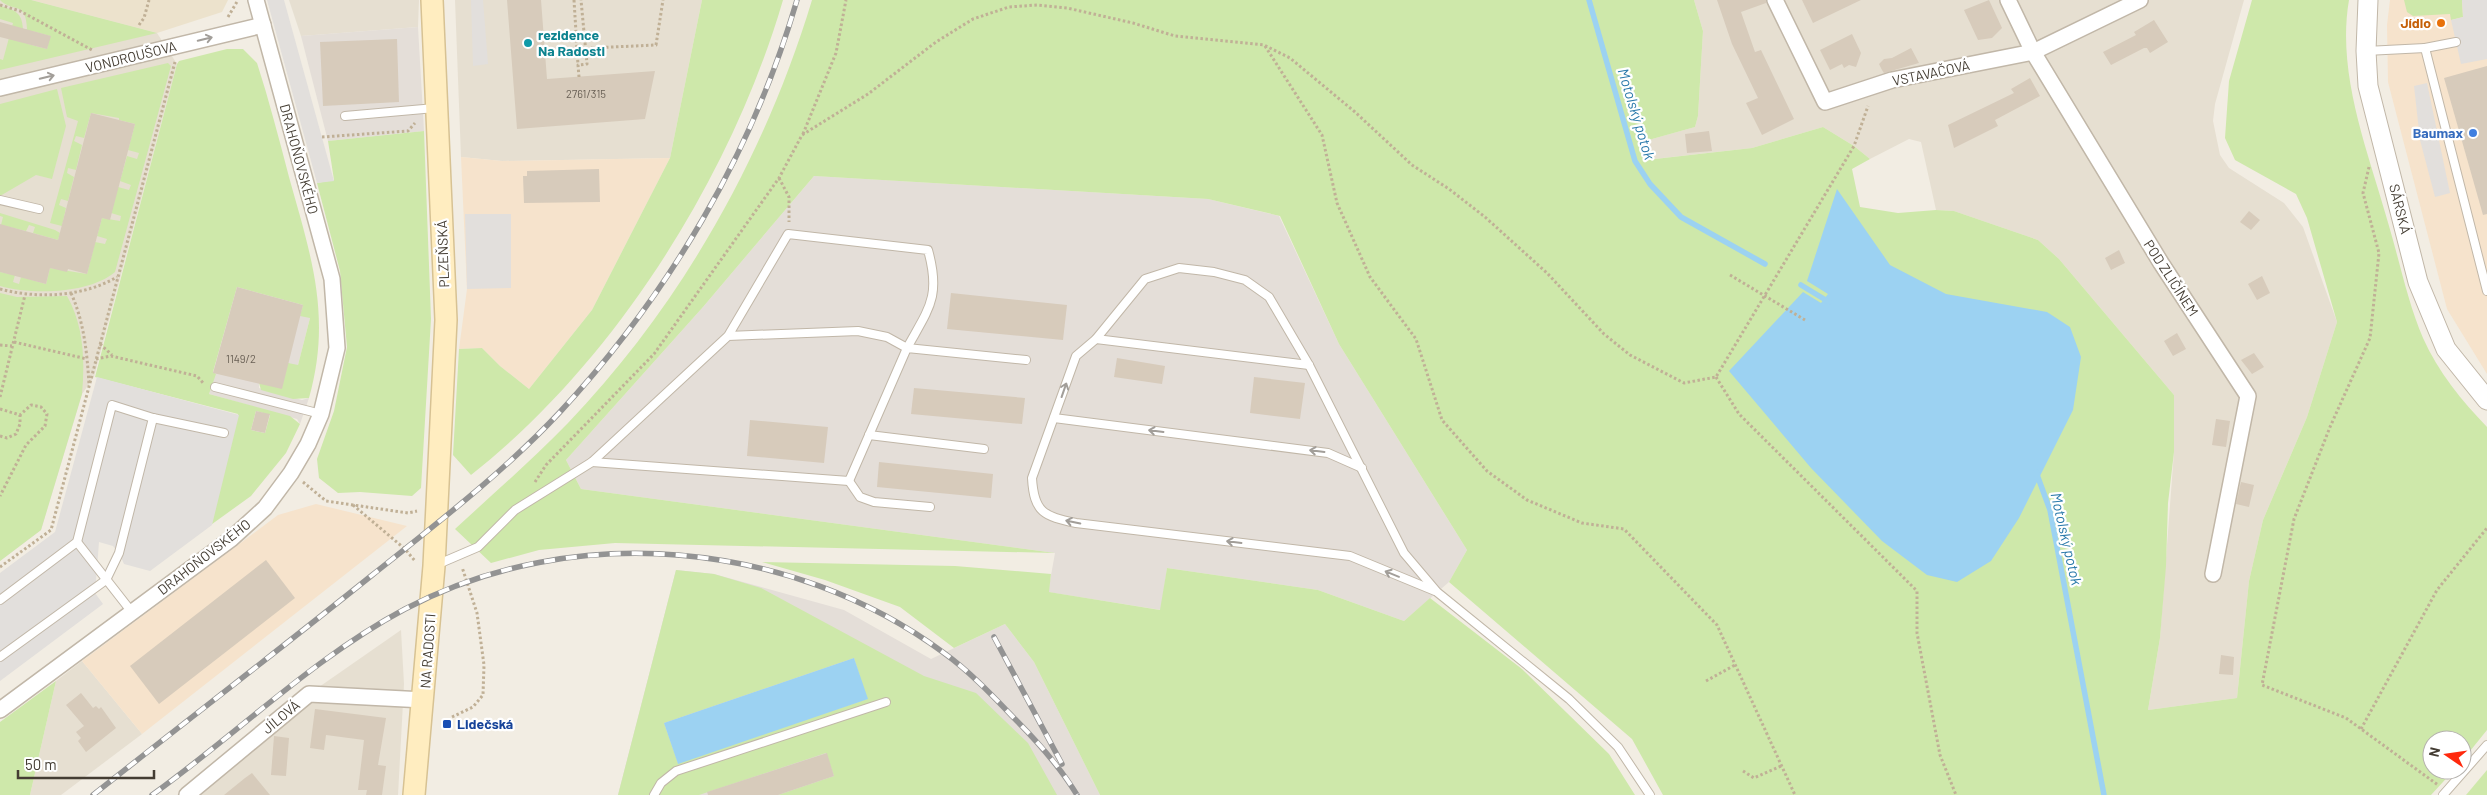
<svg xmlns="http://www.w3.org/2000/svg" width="2487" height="795" font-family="Barlow,sans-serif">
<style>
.residential{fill:#e6dfd1}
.commercial{fill:#f6e3cc}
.industrial{fill:#e4ded8}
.education{fill:#ece2cc}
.green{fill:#cee8aa;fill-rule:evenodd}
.parking{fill:#e2dfdc}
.water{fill:#9cd2f2}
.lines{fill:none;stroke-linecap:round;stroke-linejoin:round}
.stream{stroke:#9cd2f2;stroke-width:5.5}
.building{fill:#d7cbbb}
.service-casing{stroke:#c1b7a8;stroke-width:10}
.minor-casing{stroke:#c1b7a8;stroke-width:18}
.tertiary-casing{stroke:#c1b7a8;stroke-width:21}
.secondary-casing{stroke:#d7c293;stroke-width:24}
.path{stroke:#c0b096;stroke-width:3;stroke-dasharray:2.5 2.5;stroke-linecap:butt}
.service{stroke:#fff;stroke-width:8}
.minor{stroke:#fff;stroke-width:15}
.tertiary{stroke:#fff;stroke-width:19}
.secondary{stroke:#ffedc0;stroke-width:21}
.rail-casing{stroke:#939393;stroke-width:5.5}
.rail{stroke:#fff;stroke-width:4;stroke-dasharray:11;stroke-linecap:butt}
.oneway{stroke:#a29e99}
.food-dot{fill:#e8710a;stroke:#fff;stroke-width:2}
.culture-dot{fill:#0f9aa8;stroke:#fff;stroke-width:2}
.shop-dot{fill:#3f7fe0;stroke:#fff;stroke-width:2}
.transit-dot{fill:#1a4fb4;stroke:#fff;stroke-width:2}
.labels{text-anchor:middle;stroke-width:4.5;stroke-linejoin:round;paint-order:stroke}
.number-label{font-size:11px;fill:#696055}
.food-label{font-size:14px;font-weight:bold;fill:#c56008;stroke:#fff;text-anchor:end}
.culture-label{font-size:14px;font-weight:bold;fill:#0d838f;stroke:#fff;text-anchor:start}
.street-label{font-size:14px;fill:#443d33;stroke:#fff}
.shop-label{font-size:14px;font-weight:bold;fill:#366cbe;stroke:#fff;text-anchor:end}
.transit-label{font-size:14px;font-weight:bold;fill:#164399;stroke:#fff;text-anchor:start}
.water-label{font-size:15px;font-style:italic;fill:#2979aa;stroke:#fff}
</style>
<rect width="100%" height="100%" fill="#f2ede3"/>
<g class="residential">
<path d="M0,0H31L157,33L177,64L94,377L82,394L41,530L0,561Z"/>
<path d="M289,0H419L418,27L301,36Z"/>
<path d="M455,0H702L670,158L502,161L461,157Z"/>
<path d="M1694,0H2244L2215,104L2213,121L2220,155L2229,168L2284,203L2303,227L2337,322L2307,417L2263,520L2249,581L2237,698L2148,710L2160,638L2174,452V395L2059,259L2038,240L1954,211L1936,210L1921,142L1909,139L1870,159L1854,146L1823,127L1752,148L1645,160V141L1695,127L1698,116L1703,31Z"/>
<path d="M401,630L404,684L398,795H177L309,694Z"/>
<path d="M82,661L142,734L61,795H30L56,681Z"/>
</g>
<g class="commercial">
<path d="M2390,0H2487V374L2447,309L2388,82L2387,25Z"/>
<path d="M461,157L502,161L670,158L592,310L529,389L500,366L482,348L459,349L467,289Z"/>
<path d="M316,504L407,526L142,734L82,661L278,515Z"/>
</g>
<g class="industrial">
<path d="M418,27L424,131L328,141L301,36Z"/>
<path d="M814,176L1208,199L1279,216L1339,344L1467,550L1449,582L1404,621L1318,590L1167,568L1161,610L1048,592L1055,553L581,489L566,460L703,307Z"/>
<path d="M237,287L303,305L310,318L298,365L281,389L259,383V388L302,400L309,398L300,424L297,419L209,394L215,374L213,373Z"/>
<path d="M676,570L714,574L844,610L931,659L1005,624L1034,662L1100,795H618Z"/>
</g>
<path class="education" d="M31,0H228L222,12L157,33Z"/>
<g class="green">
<path d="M0,0H31L157,33L0,70V59L3,60L13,23L0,19V6C15,10 22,12 23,29H27C26,0 13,13 0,0ZM32,31L50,36L47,49L28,44Z"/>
<path d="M702,0H783C732,175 615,362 471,475L453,455L459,349L482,348L500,366L529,389L592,310L670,158Z"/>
<path d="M812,0H1694L1703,31L1698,116L1695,127L1645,141L1646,160L1752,148L1823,127L1854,146L1870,159L1852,169L1860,207L1898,213L1936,210L1954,211L2038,240L2059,259L2174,395V452L2168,503L2166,566L2160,638L2148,710L2237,698L2249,581L2263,520L2307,417L2337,322L2307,218L2296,194L2235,160L2225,138L2229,81L2252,0H2349C2336,75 2369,154 2389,226C2400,263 2408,303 2423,338C2438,372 2462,401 2487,427V730L2462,761V740H2432V770H2454L2431,795H1663L1632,739L1449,582L1467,550L1339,344L1280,216L1208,199L814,176L703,307L566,460L581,489L1055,553L615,543L539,550L491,563L455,529C493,494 532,460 568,423C681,305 765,156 812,0Z"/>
<path d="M2404,0H2462L2463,17L2451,20L2450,14L2413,16L2407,12Z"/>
<path d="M227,49H243L257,63C269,100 279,139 289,177C311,256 332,316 309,398L293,399L261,390L259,383L288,363L298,365L310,318L300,316L303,305L237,287L213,372L216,374L209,394L290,416L300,424L286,453L251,496L208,527L238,414L95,377L177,64L179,61ZM256,411L270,415L265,433L251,430Z"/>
<path d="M168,63L171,66L115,272C89,294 32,295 0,286V272L15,275L13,282L19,284L21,277L46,284L50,268L87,274L95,242L105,244L107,239L97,236L102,218L120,221L121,216L111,213L118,187L129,190L131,185L120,181L127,156L137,159L139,153L128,150L135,124L119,120V118L91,113L84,138L76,136L74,141L82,145L76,170L68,168L67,173L74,177L68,201L61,199L59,205L66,208L62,226L50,223L78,121L67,117L61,88Z"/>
<path d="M57,89L66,126L52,179L36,175L0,196V104Z"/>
<path d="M424,131L431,319L421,488L412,496L360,492L338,493L319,478L317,459L334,411L347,347L340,271L317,183L334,180L328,141Z"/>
<path d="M0,213L55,230L60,233L58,240L33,233L35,227L29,225L26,231L1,225L3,217L0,216Z"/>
<path d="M0,293L17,297L67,296C84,326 85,361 82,394L41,530L0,561Z"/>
<path d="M762,562L955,566L1051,574L1049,592L1160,610L1167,568L1318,590L1404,621L1430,598L1522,669L1609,754L1635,795H1100L1034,662L1005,624L954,648L900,607L825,580Z"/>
<path d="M676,570L714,574L761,588L924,676L976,693L1028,743L1057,795H778L834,776L826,753L699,795H618ZM854,658L867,699L678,763L664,723Z"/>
<path d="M56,681L30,795H0V722Z"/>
<path d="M2487,770V795H2466Z"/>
</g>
<g class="parking">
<path d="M267,0H284L334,181L317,183Z"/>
<path d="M471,0H483L488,64L473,66Z"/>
<path d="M2462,0H2487V59L2461,64L2451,20L2463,17Z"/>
<path d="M2427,83L2450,193L2435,197L2420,140L2414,86Z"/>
<path d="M465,214H511V288L467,289Z"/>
<path d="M97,377L239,415L212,525L150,571L124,564L119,553L113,546L99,542L95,593L103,604L0,681V573L55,532Z"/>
</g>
<g class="water">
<path d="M1837,189L1890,265L1946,294L2047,312L2070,327L2081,357L2073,410L2019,518L1991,561L1957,582L1927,575L1882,541L1811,468L1729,371L1803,292L1821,303L1828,294L1807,281Z"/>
<path d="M854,658L868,699L678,764L664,723Z"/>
</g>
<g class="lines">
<g class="stream">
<path d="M1589,0L1635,161L1650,184L1681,217L1765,264"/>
<path d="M1801,285L1829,302"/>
<path d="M2036,472L2050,510L2104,795"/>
</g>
</g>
<g class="building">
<path d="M507,0H541L547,79L655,71L645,119L517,129Z"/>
<path d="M1717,0H1766V3L1741,12L1755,52L1761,50L1794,119L1762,135L1746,103L1758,98L1732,44Z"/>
<path d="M1802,0H1861L1813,23Z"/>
<path d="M1989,0L2002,28L1992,38L1978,40L1964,10Z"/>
<path d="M2154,20L2168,42L2150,53L2147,48H2144L2111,65L2103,52L2136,35L2134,32Z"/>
<path d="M0,22L51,36L47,49L0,37Z"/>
<path d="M1852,34L1861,53L1856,67L1849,65L1844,68L1842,64L1830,70L1820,50Z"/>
<path d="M397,39L399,102L323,106L320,42Z"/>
<path d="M1911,48L1919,63L1884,73L1882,70L1879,64L1884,59L1892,58Z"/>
<path d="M2487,66V214L2483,215L2444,78Z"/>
<path d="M2030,78L2040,96L1995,120L1998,126L1954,148L1948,125L2014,93L2011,89Z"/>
<path d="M91,113L135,124L110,220L102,218L87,274L68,269L67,272L50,268L46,284L0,272V224L58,240Z"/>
<path d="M1709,131L1712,151L1687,153L1685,134Z"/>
<path d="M599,169L600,202L524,203L523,176H527V171Z"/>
<path d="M2249,211L2260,220L2251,230L2240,222Z"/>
<path d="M2119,250L2125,263L2111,270L2105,258Z"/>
<path d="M2262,276L2270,293L2257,300L2248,284Z"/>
<path d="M237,287L303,305L282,389L213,373Z"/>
<path d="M951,293L1067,305L1063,340L947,329Z"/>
<path d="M2177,333L2186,349L2173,356L2164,341Z"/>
<path d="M2254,353L2264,367L2252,374L2241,360Z"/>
<path d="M1117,358L1165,366L1162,384L1114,377Z"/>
<path d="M1254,377L1305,383L1300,419L1250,413Z"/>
<path d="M914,388L1025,398L1022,424L911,414Z"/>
<path d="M256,411L270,414L265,433L251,430Z"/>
<path d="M2216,419L2230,421L2226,447L2212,445Z"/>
<path d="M750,420L828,427L824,463L747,456Z"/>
<path d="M879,462L993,474L991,498L877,487Z"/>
<path d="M2241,482L2254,485L2249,507L2236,504Z"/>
<path d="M266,560L295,598L159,704L130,666Z"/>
<path d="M2221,655L2234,657L2233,675L2219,674Z"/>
<path d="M81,693L93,708L96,706L99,709L101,707L116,728L86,752L78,741L81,738L76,732L84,726L66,705Z"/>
<path d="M315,709L386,718L378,765L386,766L382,795H366L367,790H358L364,740L326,735L324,750L310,748Z"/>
<path d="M274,736L289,738L286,776L271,775Z"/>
<path d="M827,753L834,776L778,795H708L707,792Z"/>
<path d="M252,773L270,795H224L245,778Z"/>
</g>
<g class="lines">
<g class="service-casing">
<g id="service">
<path d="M2425,48L2456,42"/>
<path d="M2366,51L2425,48L2487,291"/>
<path d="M345,116L435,108"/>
<path d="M0,200L39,209"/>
<path d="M1096,339L1145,279L1179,268L1214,272L1245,280L1269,297L1309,365L1404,553L1437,592L1569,699L1618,747L1650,795"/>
<path d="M1309,365L1096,339L1076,356L1032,478C1034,513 1044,516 1076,523L1350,556L1435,591"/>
<path d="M215,387L321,414"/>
<path d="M1054,418L1328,453L1362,468"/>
<path d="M869,435L984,449"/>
<path d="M592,462L849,481L907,348L1026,360"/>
<path d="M849,481L860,497L874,502L930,507"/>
<path d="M77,542L131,611"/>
<path d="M436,565L478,547L515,510L592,462L728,336L788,234L928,250C941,297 929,308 907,348L887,337L858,331L728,336"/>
<path d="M0,600L77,542L112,405L153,418L224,433"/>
<path d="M0,657L106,580L119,553L153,418"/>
<path d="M654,795L661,783L676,771L886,702"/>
<path d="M2443,795L2487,745"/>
</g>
</g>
<g class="minor-casing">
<g id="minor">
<path d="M1775,0L1825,102L1892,80L2033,52L2140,0"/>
<path d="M2008,0L2033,52L2161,263L2248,396L2213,574"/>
<path d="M0,88L263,25"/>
<path d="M0,710L231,539L265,508L291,473L308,444L321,414L337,348L332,279L256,0"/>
<path d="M187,795L309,694L424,700"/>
</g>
</g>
<g class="tertiary-casing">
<path id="tertiary" d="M2368,0L2366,51L2368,86L2418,282L2446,349L2487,400"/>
</g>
<g class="secondary-casing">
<path id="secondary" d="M414,795L434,566L446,320L432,0"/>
</g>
<g class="path">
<path d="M574,0L578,65"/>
<path d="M0,5L20,11L92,50"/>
<path d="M228,17L238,0"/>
<path d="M139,25L144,18L149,0"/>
<path d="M1265,46L1322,135L1337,203L1370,277L1416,339L1442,420L1487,471L1527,500L1582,523L1624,529L1717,625L1795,795"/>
<path d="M591,48L656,45L663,0"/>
<path d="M579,77L578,65L587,64L581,0"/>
<path d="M803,134L836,53L846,0"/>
<path d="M322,137L408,131L415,123"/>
<path d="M2369,167L2363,193L2379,253L2370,338L2330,427L2294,519L2262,685L2346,718L2438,785"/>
<path d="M779,178L789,197V222"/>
<path d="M1730,275L1805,320"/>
<path d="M0,289C38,299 83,297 117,277"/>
<path d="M71,293C84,322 87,352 89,384"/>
<path d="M14,342L87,359"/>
<path d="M100,344L112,355"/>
<path d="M0,345L12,346"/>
<path d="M96,359L111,356L197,376L204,384"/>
<path d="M1716,377L1739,414L1917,591V633L1940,755L1956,795"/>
<path d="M0,397L25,295"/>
<path d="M0,409L20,415L31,405L41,407L47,414L45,426L26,445L0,496"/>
<path d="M0,436L7,438L16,434L20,424V415"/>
<path d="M303,482L326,501L408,513L417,511"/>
<path d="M535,482L546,465L654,354L779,178L802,135L868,94L936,42L973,19L1009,7L1037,5L1067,8L1133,23L1175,36L1264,45L1290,58L1355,112L1412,165L1449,189L1485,217L1547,273L1604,334L1630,355L1684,383L1716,377L1854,146L1868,106"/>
<path d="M353,505L405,549L415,561"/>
<path d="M0,567L51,530L175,62"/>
<path d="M1706,681L1735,665"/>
<path d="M452,717L473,707L483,695L484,665L477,613L462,567"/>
<path d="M2361,729L2437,590L2487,528"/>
<path d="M1743,771L1754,778L1781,766"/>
</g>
<use href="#service" class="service"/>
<use href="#minor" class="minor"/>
<use href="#tertiary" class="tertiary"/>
<use href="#secondary" class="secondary"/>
<g class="rail-casing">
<g id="rail">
<path d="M994,637L1062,764"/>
<path d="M93,795C185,722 279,650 371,576C436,524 503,473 560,412C669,294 752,154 797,0"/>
<path d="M152,795C237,734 313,658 405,609C574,520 791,540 944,653C969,671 991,694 1012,716C1036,740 1059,765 1077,795"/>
</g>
</g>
<use href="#rail" class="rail"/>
</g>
<defs><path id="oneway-shaft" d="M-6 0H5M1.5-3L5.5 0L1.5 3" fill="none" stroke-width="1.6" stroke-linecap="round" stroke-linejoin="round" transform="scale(1.25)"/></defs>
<g class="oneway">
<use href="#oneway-shaft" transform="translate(205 39) rotate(-14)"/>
<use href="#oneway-shaft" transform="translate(47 77) rotate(-14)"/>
<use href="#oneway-shaft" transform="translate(1064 390) rotate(-71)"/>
<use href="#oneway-shaft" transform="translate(1156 431) rotate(-173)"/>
<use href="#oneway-shaft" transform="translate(1317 451) rotate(-173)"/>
<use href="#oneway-shaft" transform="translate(1073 522) rotate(-168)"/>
<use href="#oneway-shaft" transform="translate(1234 542) rotate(-173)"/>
<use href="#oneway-shaft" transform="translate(1392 574) rotate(-158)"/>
</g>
<circle class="food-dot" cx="2441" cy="23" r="5"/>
<circle class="culture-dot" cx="528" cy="43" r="5"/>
<circle class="shop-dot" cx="2473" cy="133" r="5"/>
<rect class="transit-dot" x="442" y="719" width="10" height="10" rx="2.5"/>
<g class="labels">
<g class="number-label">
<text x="586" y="98">2761/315</text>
<text x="241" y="363">1149/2</text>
</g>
<g class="food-label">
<text x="2431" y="28">Jídlo</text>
</g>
<g class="culture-label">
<text x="538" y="40">rezidence<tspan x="538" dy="16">Na Radosti</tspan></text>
</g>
<g class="street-label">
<text transform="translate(131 57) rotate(-14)" y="5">VONDROUŠOVA</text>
<text transform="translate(1931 73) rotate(-12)" y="5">VSTAVAČOVÁ</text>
<text transform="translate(299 159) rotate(75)" y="5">DRAHOŇOVSKÉHO</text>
<text transform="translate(2400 209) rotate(76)" y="5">SÁRSKÁ</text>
<text transform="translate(443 254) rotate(-92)" y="5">PLZEŇSKÁ</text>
<text transform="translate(2171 278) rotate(57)" y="5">POD ZLIČÍNEM</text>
<text transform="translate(204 557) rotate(-38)" y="5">DRAHOŇOVSKÉHO</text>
<text transform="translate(428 651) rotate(-86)" y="5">NA RADOSTI</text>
<text transform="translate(281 717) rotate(-40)" y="5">JÍLOVÁ</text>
</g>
<g class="shop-label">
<text x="2463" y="138">Baumax</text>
</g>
<g class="transit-label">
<text x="457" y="729">Lidečská</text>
</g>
<g class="water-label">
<text transform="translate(1636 114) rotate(73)" y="5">Motolský potok</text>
<text transform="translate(2066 539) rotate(77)" y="5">Motolský potok</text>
</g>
</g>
<g transform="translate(2447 755) rotate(283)"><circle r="24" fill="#ffffff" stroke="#b4b1ad"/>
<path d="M0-4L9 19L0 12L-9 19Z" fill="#ff290d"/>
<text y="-8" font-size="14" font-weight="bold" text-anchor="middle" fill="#443d33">N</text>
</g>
<path d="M18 770v8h136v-8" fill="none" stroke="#443d33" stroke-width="2.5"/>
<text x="25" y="770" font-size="15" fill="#443d33" stroke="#ffffff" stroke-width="4" paint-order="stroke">50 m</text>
</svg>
